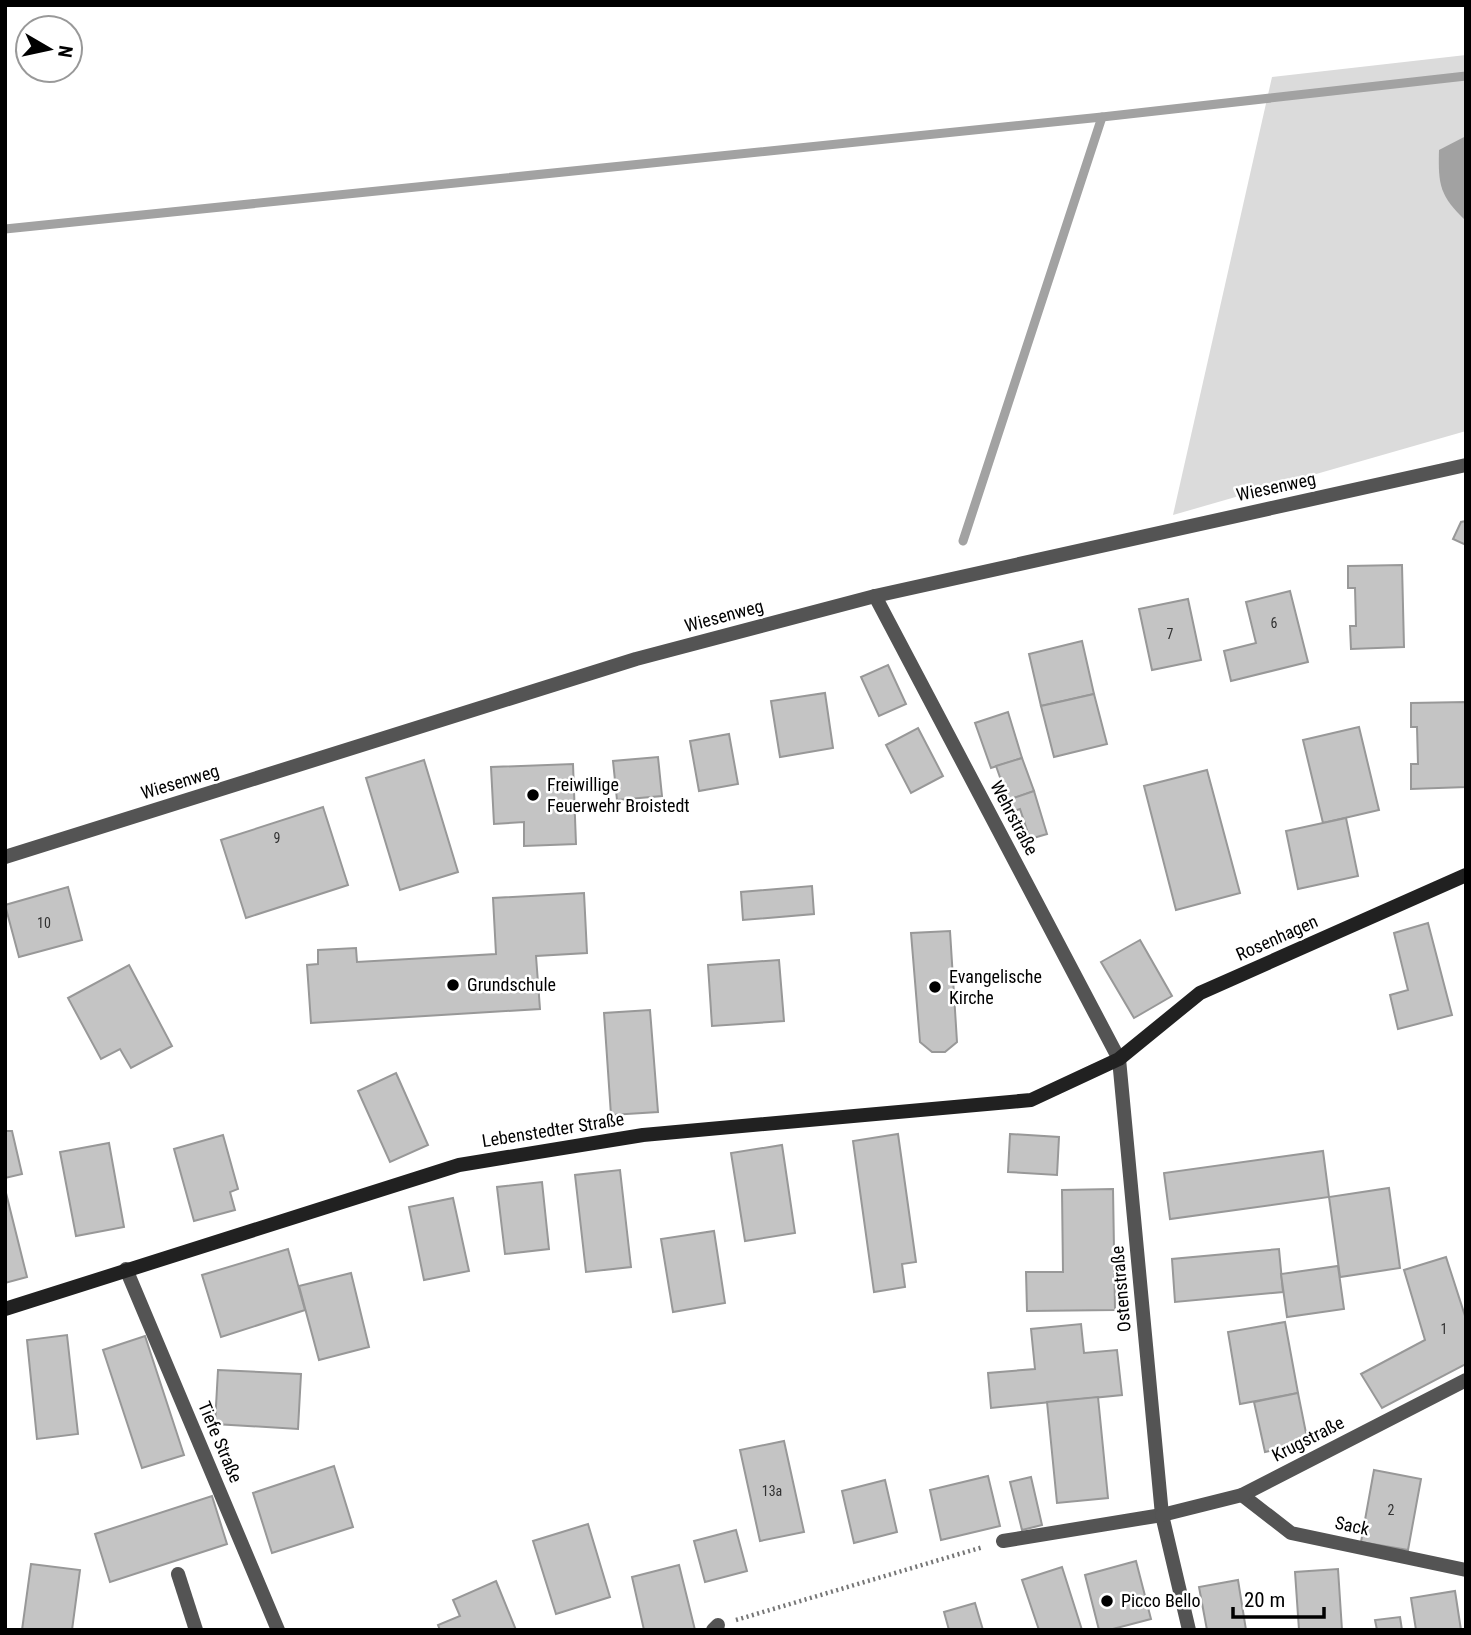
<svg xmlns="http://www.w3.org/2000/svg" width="1471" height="1635" font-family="'Roboto Condensed',sans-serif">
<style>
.green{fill:#dbdbdb}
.water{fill:#a2a2a2}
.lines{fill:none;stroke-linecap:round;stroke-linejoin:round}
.stream{stroke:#a2a2a2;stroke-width:9}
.building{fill:#c4c4c4;stroke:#989898;stroke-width:2}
.path{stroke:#767676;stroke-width:4.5;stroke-dasharray:2 3.5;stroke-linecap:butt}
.lane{stroke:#545454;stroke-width:14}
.street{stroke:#545454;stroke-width:14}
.secondary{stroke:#212121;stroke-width:14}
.poi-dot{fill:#000;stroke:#fff;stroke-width:2.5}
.labels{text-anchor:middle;stroke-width:5;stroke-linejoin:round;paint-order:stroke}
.number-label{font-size:14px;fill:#313131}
.street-label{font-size:18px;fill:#000;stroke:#fff}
.poi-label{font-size:18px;fill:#000;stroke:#fff;text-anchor:start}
</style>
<rect width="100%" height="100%" fill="#fff"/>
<path class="green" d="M1466,55V431L1173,515L1272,77Z"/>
<path class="water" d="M1466,136V221C1440,196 1438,186 1439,150Z"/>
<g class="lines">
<g class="stream">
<path d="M5,229L1102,117L1466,76"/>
<path d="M963,541L1102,117"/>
</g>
</g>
<g class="building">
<path d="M1466,521V545L1453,539L1461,522Z"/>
<path d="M1402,565L1404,647L1351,649L1350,626H1356L1355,588H1348V566Z"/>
<path d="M1290,591L1308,662L1231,681L1224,651L1256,643L1246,602Z"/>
<path d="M1188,599L1201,660L1152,670L1139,609Z"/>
<path d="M1082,641L1094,694L1041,706L1029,654Z"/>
<path d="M888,665L906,704L879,716L861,677Z"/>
<path d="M825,693L833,748L780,757L771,701Z"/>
<path d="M1094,694L1107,744L1054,757L1041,706Z"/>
<path d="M1465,702L1466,787L1411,789V764H1418L1417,727H1411V703Z"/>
<path d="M1008,712L1022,758L991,768L975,723Z"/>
<path d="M1359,727L1379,810L1323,823L1303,740Z"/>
<path d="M918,728L943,776L911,793L886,745Z"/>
<path d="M729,734L738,784L699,791L690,741Z"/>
<path d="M658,757L662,796L617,800L613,761Z"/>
<path d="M1022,758L1034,791L1008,800L996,766Z"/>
<path d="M424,760L458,872L400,890L366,778Z"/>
<path d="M573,764L576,844L524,846V822L494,824L491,767Z"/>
<path d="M1207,770L1240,893L1176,910L1144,786Z"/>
<path d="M1034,791L1047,834L1030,839L1020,809L1011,812L1008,800Z"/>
<path d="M323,807L348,885L246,918L221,840Z"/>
<path d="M1346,818L1358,876L1298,889L1286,831Z"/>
<path d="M812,886L814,914L743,920L741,892Z"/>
<path d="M68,887L82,940L19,957L5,905Z"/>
<path d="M584,893L587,953L536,956L540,1009L311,1023L307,965L318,964V950L356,948L357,962L496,954L493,898Z"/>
<path d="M1428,923L1452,1015L1398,1029L1390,995L1408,990L1394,933Z"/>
<path d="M950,931L957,1042L945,1052H932L920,1042L911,933Z"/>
<path d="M1140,940L1172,996L1134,1018L1101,962Z"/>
<path d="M779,960L784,1021L712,1026L708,965Z"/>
<path d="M129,965L172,1046L131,1068L120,1049L101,1059L68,998Z"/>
<path d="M650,1010L658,1112L611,1115L604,1013Z"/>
<path d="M396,1073L428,1145L390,1162L358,1091Z"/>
<path d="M5,1131H12L22,1174L5,1178Z"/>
<path d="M898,1134L916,1262L902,1264L905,1287L874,1292L853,1141Z"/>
<path d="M1010,1134L1059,1137L1057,1175L1008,1172Z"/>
<path d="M223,1135L238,1189L230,1192L235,1210L194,1221L174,1149Z"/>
<path d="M109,1143L124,1227L76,1236L60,1152Z"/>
<path d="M782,1145L795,1233L745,1241L731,1153Z"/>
<path d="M1323,1151L1329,1197L1170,1219L1164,1173Z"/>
<path d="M620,1170L631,1267L586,1272L575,1175Z"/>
<path d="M542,1182L549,1249L505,1254L497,1187Z"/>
<path d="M1389,1188L1400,1268L1340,1277L1329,1197Z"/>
<path d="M5,1189L27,1277L5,1283Z"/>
<path d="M1113,1189L1115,1310L1027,1311L1026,1272H1063L1062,1190Z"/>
<path d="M453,1198L469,1271L424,1280L409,1207Z"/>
<path d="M714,1231L725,1303L673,1312L661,1239Z"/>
<path d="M288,1249L305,1310L221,1337L202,1275Z"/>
<path d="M1279,1249L1283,1292L1175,1302L1172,1259Z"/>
<path d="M1446,1257L1466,1319V1364L1382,1408L1361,1374L1425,1340L1404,1270Z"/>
<path d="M1338,1266L1344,1309L1287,1317L1281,1274Z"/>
<path d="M351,1273L369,1347L319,1360L299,1286Z"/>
<path d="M1285,1322L1298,1393L1240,1404L1228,1332Z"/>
<path d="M1081,1324L1084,1353L1117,1350L1122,1395L991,1408L988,1373L1035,1369L1031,1329Z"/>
<path d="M67,1335L78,1434L37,1439L27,1340Z"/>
<path d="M145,1336L184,1455L142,1468L103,1350Z"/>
<path d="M218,1370L301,1374L298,1429L215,1424Z"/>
<path d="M1298,1393L1308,1443L1265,1452L1254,1402Z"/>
<path d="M1098,1397L1108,1498L1057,1503L1047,1402Z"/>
<path d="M784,1441L804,1532L760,1541L740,1450Z"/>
<path d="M334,1466L353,1527L272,1553L253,1493Z"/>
<path d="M1374,1470L1421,1479L1408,1550L1361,1542Z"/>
<path d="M988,1476L1000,1526L941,1540L930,1490Z"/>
<path d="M1031,1477L1042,1525L1022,1530L1010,1482Z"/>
<path d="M885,1480L897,1532L854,1543L842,1491Z"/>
<path d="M212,1496L227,1544L110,1582L95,1534Z"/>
<path d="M588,1524L610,1597L556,1614L533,1541Z"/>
<path d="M736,1530L747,1571L705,1582L694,1541Z"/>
<path d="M1136,1561L1151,1619L1109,1630H1099L1085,1575Z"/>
<path d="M31,1564L80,1570L72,1630H22Z"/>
<path d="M679,1565L695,1630H644L632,1577Z"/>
<path d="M1062,1567L1082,1630H1039L1022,1580Z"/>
<path d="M1338,1569L1342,1630H1299L1295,1572Z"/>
<path d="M1238,1580L1246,1630H1207L1199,1587Z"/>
<path d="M496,1581L516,1630H440L438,1625L460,1616L453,1600Z"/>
<path d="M1455,1591L1461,1630H1416L1411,1598Z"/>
<path d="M975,1603L983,1630H949L944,1612Z"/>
<path d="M1400,1617L1402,1630H1377L1375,1620Z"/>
</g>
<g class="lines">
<path class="path" d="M736,1620L983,1547"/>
<g class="lane">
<path d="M1003,1541L1162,1515"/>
<path d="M178,1574L196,1630"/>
<path d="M713,1630L718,1625"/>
</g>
<g class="street">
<path d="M875,596L1119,1059L1162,1515L1189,1630"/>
<path d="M5,857L636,659L875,596L1466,465"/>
<path d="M126,1269L278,1630"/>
<path d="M1242,1495L1291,1533L1466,1570"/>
<path d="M1162,1515L1242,1495L1466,1380"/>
</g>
<path class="secondary" d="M5,1309L459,1165L643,1135L1031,1100L1119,1059L1200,993L1466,875"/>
</g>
<g class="poi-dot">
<circle cx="533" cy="795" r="7"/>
<circle cx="453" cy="985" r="7"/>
<circle cx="935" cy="987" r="7"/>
<circle cx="1107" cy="1601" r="7"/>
</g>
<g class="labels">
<g class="number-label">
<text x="1274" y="628">6</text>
<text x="1170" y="639">7</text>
<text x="277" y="843">9</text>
<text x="44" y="928">10</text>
<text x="1444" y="1334">1</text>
<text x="772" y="1496">13a</text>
<text x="1391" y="1515">2</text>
</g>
<g class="street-label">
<text transform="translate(1276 487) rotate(-12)" y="6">Wiesenweg</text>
<text transform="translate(724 616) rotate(-15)" y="6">Wiesenweg</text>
<text transform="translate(180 782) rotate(-17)" y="6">Wiesenweg</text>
<text transform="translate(1014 818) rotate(62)" y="6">Wehrstraße</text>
<text transform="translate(1277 938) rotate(-24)" y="6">Rosenhagen</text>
<text transform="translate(553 1130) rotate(-9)" y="6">Lebenstedter Straße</text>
<text transform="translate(1121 1289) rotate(-95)" y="6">Ostenstraße</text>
<text transform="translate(1308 1439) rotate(-27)" y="6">Krugstraße</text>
<text transform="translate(220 1442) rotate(67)" y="6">Tiefe Straße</text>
<text transform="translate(1352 1526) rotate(12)" y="6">Sack</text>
</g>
<g class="poi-label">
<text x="547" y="791">Freiwillige<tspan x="547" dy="21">Feuerwehr Broistedt</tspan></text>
<text x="949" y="983">Evangelische<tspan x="949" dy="21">Kirche</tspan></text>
<text x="467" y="991">Grundschule</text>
<text x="1121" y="1607">Picco Bello</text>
</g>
</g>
<rect width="1471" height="1635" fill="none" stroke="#000000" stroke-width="14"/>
<g transform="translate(49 49) rotate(99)"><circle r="33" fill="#ffffff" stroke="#999999" stroke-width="2"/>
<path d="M0-5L12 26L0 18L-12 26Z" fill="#000000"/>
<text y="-10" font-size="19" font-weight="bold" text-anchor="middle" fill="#000000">N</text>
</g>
<path d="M1233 1607v10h91v-10" fill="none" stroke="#000000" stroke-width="3.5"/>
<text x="1244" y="1607" font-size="21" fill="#000000" stroke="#ffffff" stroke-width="5" paint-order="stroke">20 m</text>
</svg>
